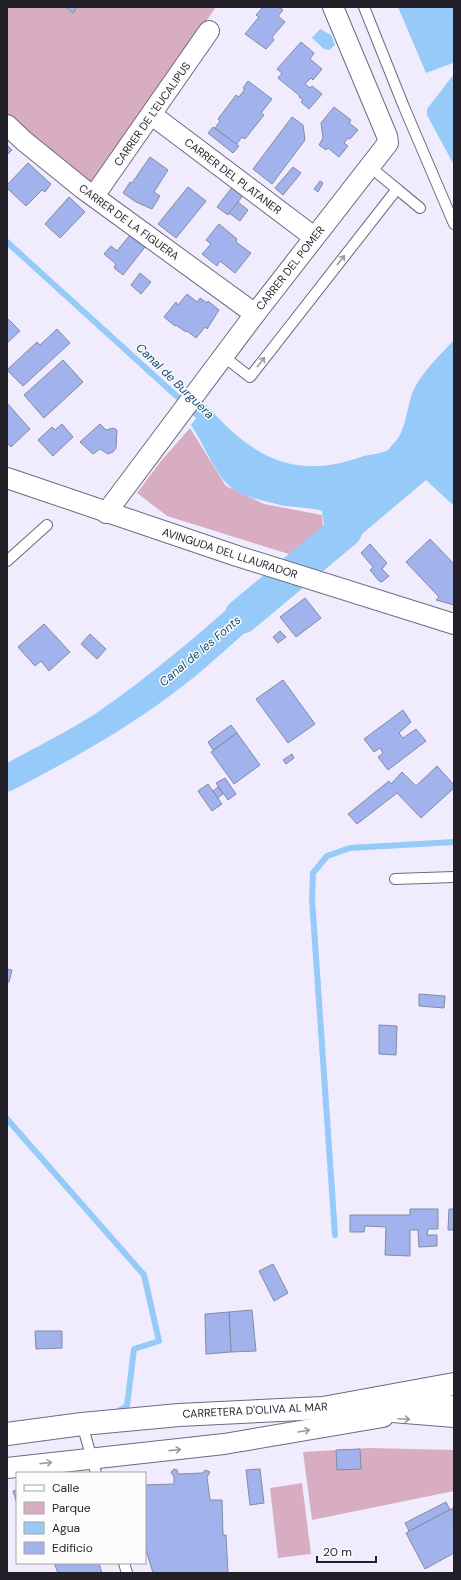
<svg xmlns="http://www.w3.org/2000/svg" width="461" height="1580" font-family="'DM Sans',sans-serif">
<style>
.green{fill:#d8adc1}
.water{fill:#95caf9}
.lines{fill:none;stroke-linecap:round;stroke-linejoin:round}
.stream{stroke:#95caf9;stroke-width:6}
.river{stroke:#95caf9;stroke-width:35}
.building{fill:#a1b2ed;stroke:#838ba4}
.service-casing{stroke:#6f6981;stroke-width:12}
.minor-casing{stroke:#6f6981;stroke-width:22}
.tertiary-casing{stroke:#6f6981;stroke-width:24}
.service{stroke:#fff;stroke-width:10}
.minor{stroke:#fff;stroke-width:20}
.tertiary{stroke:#fff;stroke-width:22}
.oneway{stroke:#9c9a9f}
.labels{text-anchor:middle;stroke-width:3;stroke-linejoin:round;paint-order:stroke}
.street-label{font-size:11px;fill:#221f29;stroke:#fcfcfc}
.water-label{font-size:12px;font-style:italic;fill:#104c77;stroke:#fcfcfc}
</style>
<rect width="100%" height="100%" fill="#f0ecfd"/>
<g class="green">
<path d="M7,7H216L97,180L93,183L88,184L7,115Z"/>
<path d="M190,428L226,486L264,504L322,515L323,527L320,532L292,555L167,516L137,493L161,461Z"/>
<path d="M369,1448L454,1450V1491L312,1520L303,1452Z"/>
<path d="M302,1483L311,1554L278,1558L270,1488Z"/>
</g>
<g class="water">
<path d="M398,7H454V70L453,63L426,73Z"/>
<path d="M320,29L331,35L335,45L329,50L324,49L312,38Z"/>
<path d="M454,74V165L427,115V109Z"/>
<path d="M454,340V506L426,480L323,567L292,555L322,531L324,525L322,511C315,508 291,507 280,505C265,501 246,498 233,489C216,477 204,444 191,425L206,405C252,456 292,481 361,457C369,454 381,454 388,450C390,448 393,443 396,441C407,428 407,402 415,387C425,369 440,355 454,340Z"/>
<path d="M260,580L292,590C252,625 214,663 171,695C120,733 65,763 9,792L7,787V763C36,747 67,732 95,714C154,674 207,627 260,580Z"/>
</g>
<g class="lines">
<g class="stream">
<path d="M7,242L204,421"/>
<path d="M7,1119L144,1275L159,1341L134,1349L127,1406L115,1413"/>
<path d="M335,1235L312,899L313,873L327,856L350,848L454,842"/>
</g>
<path class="river" d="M242,616L345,530"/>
</g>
<g class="building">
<path d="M66,7H77L73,13Z"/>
<path d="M263,7H279L283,10L278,16L285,22L272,37L274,40L266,49L245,34L259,17L256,15Z"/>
<path d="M301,42L314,53L310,59L322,69L313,80L311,78L305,84L310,88L312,86L322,94L309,109L301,102L303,100L299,97L300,96L278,78L282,73L277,69Z"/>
<path d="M248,81L272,99L261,113L264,115L245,139L242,137L236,145L215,128L220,121L218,119L236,95L239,97L245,89L243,88Z"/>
<path d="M334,107L351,120L349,123L358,130L350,139L348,138L344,143L348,146L339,157L328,148L326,150L319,145L323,138L321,123Z"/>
<path d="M292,117L303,125L305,140L272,184L253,169Z"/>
<path d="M213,127L239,146L233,153L208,133Z"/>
<path d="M7,145L12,150L7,155Z"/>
<path d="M150,157L168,170L154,192L160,196L152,209L136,202L123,193L130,182L132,183Z"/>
<path d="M28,163L51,184L45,192L42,190L26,206L7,188V185Z"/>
<path d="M293,167L301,173L283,195L275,188Z"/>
<path d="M320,181L323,183L318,192L314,189Z"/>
<path d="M233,186L244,194L228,215L217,207Z"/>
<path d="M188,187L206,201L176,238L158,224Z"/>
<path d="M69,197L85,212L60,238L45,224Z"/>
<path d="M238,202L248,210L240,221L229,213Z"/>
<path d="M219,224L237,239L236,242L251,253L235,273L220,261L217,266L202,254L211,244L206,240Z"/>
<path d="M130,235L145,247L123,275L114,268L116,264L104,254L111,246L117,251Z"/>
<path d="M140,273L151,282L141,294L131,285Z"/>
<path d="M187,294L197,302L200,298L207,303L208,301L219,310L207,329L205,327L196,338L187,331L186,332L176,325L175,326L164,317L176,302L178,305Z"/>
<path d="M7,318L20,331L7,343Z"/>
<path d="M57,329L70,343L23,386L7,370L37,342L40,345Z"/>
<path d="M63,360L83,382L44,418L24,395Z"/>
<path d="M7,403L30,429L11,447L7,443Z"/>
<path d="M62,424L73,437L53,456L38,440L52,427L55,430Z"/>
<path d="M100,424L106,430L113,428L117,430L116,448L113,452L108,454L100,449L93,454L80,442Z"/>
<path d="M430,539L454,564V605L436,600L439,597L406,562Z"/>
<path d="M370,544L387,563L382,569L389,576L382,582L379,581L370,570L373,567L361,553Z"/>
<path d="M305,598L321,618L296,637L280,617Z"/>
<path d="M44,624L70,652L49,671L41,661L35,666L18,647Z"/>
<path d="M280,631L286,637L278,643L273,637Z"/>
<path d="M90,634L106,649L97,659L81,644Z"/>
<path d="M283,680L315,724L288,743L256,699Z"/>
<path d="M403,710L411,722L399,733L403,738L416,729L426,741L388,770L378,757L383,753L380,748L374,752L364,739Z"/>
<path d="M231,725L237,733L213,750L208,742Z"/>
<path d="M237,733L260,765L234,784L211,752Z"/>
<path d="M292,754L294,758L286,764L283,760Z"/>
<path d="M437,766L454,785V788L421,818L397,793L357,824L348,814L389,781L391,784L402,772L416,786Z"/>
<path d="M225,778L236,794L228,800L216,783Z"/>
<path d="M208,784L222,804L212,811L198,791Z"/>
<path d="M218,787L223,794L218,798L213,791Z"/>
<path d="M7,969L12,970L9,982H7Z"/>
<path d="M419,994L445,996L444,1008L419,1006Z"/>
<path d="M379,1025L397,1026L396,1055L379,1054Z"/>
<path d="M410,1209H438V1229H428L427,1235H437V1246L419,1247L418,1230H410V1256L385,1255L386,1227L365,1226L364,1232H350V1215H410Z"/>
<path d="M449,1209H454V1230H448Z"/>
<path d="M273,1264L288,1293L274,1301L259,1271Z"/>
<path d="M252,1310L256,1351L231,1352L229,1312Z"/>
<path d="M229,1312L231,1352L206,1354L205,1314Z"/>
<path d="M35,1331H62V1348L36,1349Z"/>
<path d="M360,1449L361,1469L337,1470L336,1450Z"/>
<path d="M174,1469L177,1470L178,1474L203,1473L205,1470L210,1472L207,1477L210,1500H222L223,1535H226L228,1573H153L145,1547V1485L174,1484V1477L171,1472Z"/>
<path d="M260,1469L264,1503L250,1505L246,1470Z"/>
<path d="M17,1490V1504L13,1491Z"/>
<path d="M446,1502L450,1510L409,1531L405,1523Z"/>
<path d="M453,1508L454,1553L425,1569L406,1533Z"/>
<path d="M54,1563H99L102,1573H58Z"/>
</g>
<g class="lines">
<g class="service-casing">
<g id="service">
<path d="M364,7L404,107L454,224"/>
<path d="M397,189L420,208"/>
<path d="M223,356L250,377L397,189L370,167"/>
<path d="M7,561L47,525"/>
<path d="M395,879L454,877"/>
<path d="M380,1416L454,1422"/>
<path d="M82,1424L96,1473"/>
<path d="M124,1563L127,1573"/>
</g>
</g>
<g class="minor-casing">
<g id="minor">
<path d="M152,115L314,237"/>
<path d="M7,125L24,141L82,188L255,314"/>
<path d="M94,196L209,31"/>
<path d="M7,478L237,556L454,624"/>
<path d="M106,513L255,314L388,143L387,136L333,7"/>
<path d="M7,1468L224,1444L383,1417"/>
</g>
</g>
<g class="tertiary-casing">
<g id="tertiary">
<path d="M382,1407H454"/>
<path d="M7,1434L82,1424L179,1415L323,1408L454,1384"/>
</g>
</g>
<use href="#service" class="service"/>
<use href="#minor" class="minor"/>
<use href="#tertiary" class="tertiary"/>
</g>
<defs><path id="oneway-shaft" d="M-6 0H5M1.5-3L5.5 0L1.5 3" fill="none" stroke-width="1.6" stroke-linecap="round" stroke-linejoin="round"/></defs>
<g class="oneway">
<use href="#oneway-shaft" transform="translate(341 260) rotate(-52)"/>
<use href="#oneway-shaft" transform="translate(261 362) rotate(-52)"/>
<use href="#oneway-shaft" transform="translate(404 1419) rotate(3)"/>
<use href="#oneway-shaft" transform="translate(304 1431) rotate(-10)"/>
<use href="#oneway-shaft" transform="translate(175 1450) rotate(-6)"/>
<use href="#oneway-shaft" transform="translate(46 1463) rotate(-6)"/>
</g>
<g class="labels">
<g class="street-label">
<text transform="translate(152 114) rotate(-55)" y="4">CARRER DE L'EUCALIPUS</text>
<text transform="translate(233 176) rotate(37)" y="4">CARRER DEL PLATANER</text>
<text transform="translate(129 222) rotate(36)" y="4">CARRER DE LA FIGUERA</text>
<text transform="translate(290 268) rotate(-52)" y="4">CARRER DEL POMER</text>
<text transform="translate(230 553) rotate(18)" y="4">AVINGUDA DEL LLAURADOR</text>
<text transform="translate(255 1410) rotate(-3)" y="4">CARRETERA D'OLIVA AL MAR</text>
</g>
<g class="water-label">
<text transform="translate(175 381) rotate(44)" y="4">Canal de Burguera</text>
<text transform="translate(200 651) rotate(-40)" y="4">Canal de les Fonts</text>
</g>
</g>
<rect width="461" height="1580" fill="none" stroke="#221f29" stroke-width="16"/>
<rect x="16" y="1472" width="130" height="92" fill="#fcfcfc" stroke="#a5a4a8"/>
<rect x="24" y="1485" width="20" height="6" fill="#ffffff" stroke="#a5a4a8"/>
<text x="52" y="1492" font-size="12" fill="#221f29">Calle</text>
<rect x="24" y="1502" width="20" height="12" fill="#d8adc1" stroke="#a5a4a8"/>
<text x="52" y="1512" font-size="12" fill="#221f29">Parque</text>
<rect x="24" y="1522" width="20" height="12" fill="#95caf9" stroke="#a5a4a8"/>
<text x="52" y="1532" font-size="12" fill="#221f29">Agua</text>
<rect x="24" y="1542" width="20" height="12" fill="#a1b2ed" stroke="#a5a4a8"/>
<text x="52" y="1552" font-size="12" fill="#221f29">Edificio</text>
<path d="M317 1556v6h59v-6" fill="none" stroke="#221f29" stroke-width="2"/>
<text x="323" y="1556" font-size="12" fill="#221f29" stroke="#fcfcfc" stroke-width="3" paint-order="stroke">20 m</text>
</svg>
